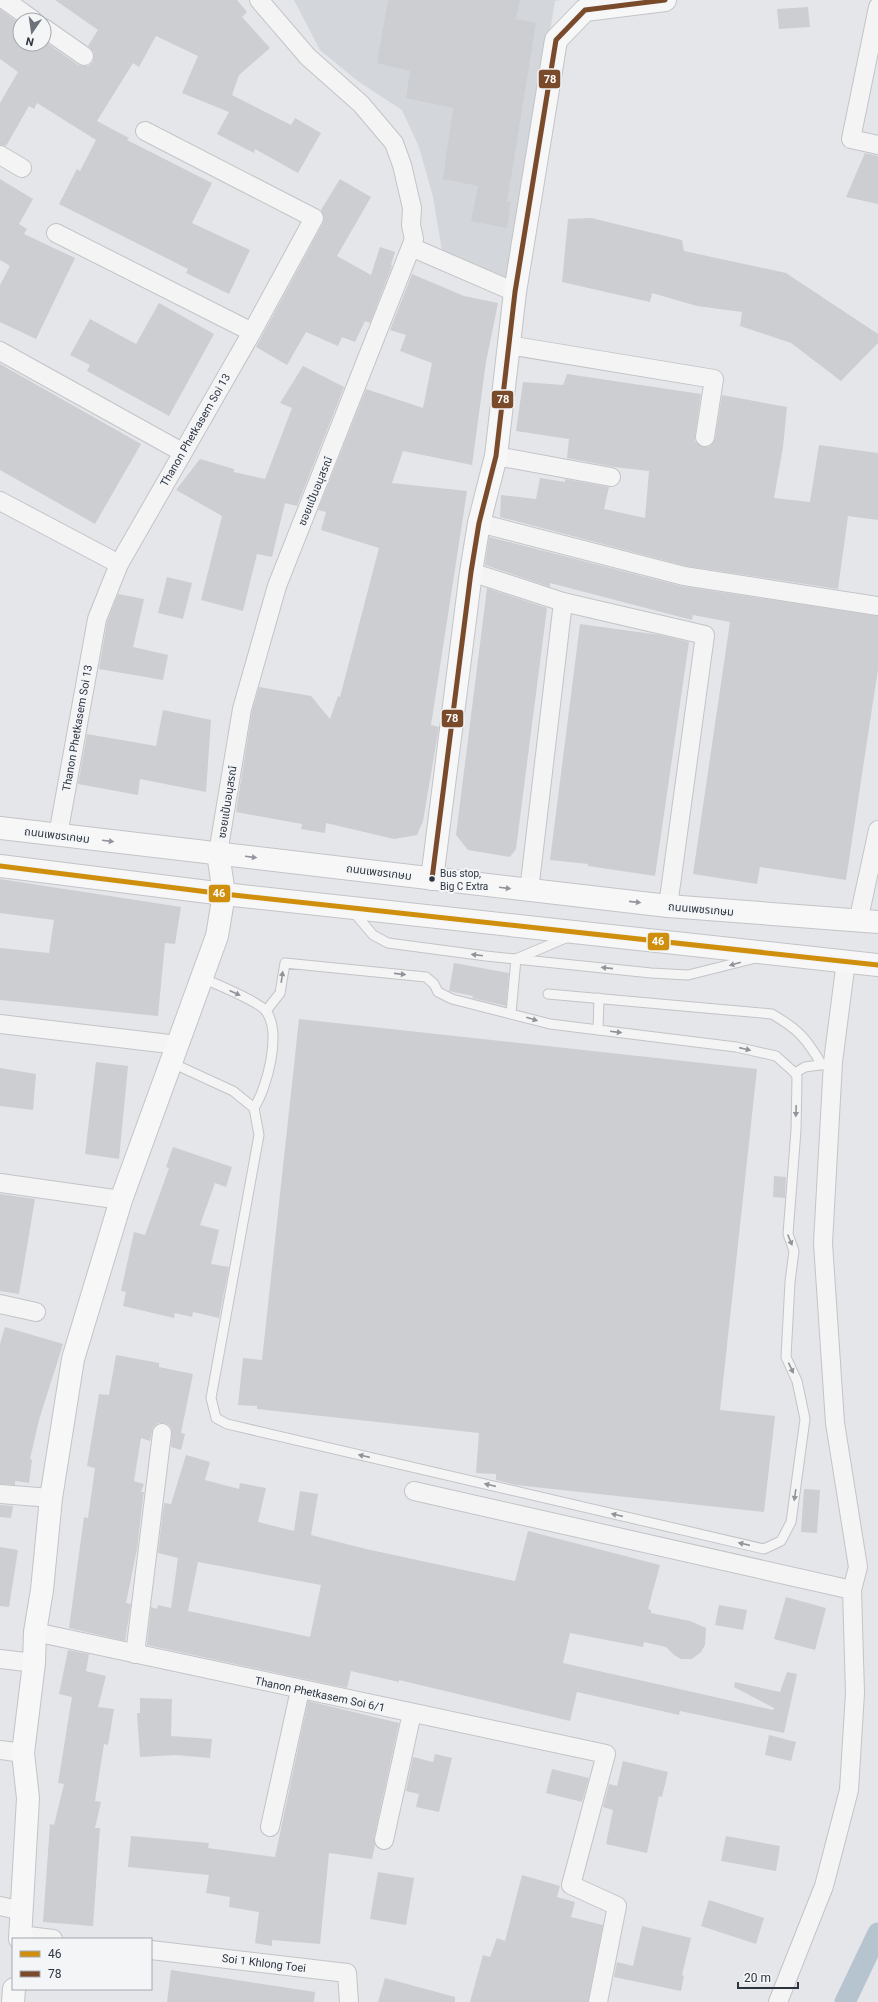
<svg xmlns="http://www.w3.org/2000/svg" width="878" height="2002" font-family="Roboto,'Noto Sans Thai',sans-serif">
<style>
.built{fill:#d3d6db}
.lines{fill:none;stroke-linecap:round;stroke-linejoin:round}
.canal{stroke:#b6c4d0;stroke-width:21}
.building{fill:#cdced1;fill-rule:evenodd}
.lane-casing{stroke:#c3c4c7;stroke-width:11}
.street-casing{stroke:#c3c4c7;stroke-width:20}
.secondary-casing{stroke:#c3c4c7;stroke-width:24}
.lane{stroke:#f4f4f5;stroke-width:9}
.street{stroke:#f4f4f5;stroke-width:18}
.secondary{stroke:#f7f7f8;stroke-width:22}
.bus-1-casing{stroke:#f3f5f7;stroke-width:8}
.bus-2-casing{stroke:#f3f5f7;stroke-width:8}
.bus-1{stroke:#cf8f0d;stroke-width:5}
.bus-2{stroke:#7a4b2a;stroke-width:5}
.oneway{fill:#92969c}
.oneway2{fill:#90949a}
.bus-dot{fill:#2d3440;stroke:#f3f5f7;stroke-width:1.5}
.labels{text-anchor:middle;stroke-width:4;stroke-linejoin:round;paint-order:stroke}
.bus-label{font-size:10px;fill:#2d3440;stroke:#f3f5f7;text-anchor:start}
.street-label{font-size:11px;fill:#2d3440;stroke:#f3f5f7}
.line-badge{stroke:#f3f5f7;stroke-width:1.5}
.badge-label{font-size:11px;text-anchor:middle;font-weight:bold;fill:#fff}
</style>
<rect width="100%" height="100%" fill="#e4e6e9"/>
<path class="built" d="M294,0H562L555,1L510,279L442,251L433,197L419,147L402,110L359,82L320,50Z"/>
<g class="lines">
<path class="canal" d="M845,2002L878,1933"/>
</g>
<g class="building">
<path d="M55,0H237L247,12L242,17L270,48L239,75L232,95L291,125L295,118L321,133L298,173L255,149L254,153L217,134L229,112L182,93L198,56L156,36L139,67L133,63L97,121L129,138L127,140L212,183L192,223L250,250L229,294L186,273L188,269L59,204L77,169L80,171L96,140L37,103L34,109L29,106L6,146L0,145V103L18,72L0,59V9L20,24V44H44V41L78,65L88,66L93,62L94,52L88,46L98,30Z"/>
<path d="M388,0H520L516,19L536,23L507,202H511L507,228L471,221L478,186L443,179L453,108L406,98L410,71L377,63Z"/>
<path d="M808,7L810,27L779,29L777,9Z"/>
<path d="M865,153L878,156V204L846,197Z"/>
<path d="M0,179L33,199L19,224L27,229L24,234L75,258L36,339L0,322V285L10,266L0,260Z"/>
<path d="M340,179L371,197L337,256L371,275L380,247L395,252L391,265L392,266L370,323L365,321L355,342L342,337L338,346L306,332L287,365L256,347L323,223L324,217L321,210Z"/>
<path d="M591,218L682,240L684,251L786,273L878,334V343L841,381L791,343L740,326L742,312L697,306L652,293L650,302L562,282L568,219Z"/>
<path d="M412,274L464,296L498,303L486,362L472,465L403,451L392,483L467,491L431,725L439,727L423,821L417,835L394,839L326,823L325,833L301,829L302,824L236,812L252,711L259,687L311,696L330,719L338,696L340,697L379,548L321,530L326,512L318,510L366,389L423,408L432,363L400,351L406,335L390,330Z"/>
<path d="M159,303L214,334L169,416L87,371L90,365L70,355L90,319L136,344Z"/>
<path d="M0,364L141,444L95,524L0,470Z"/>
<path d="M303,366L344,387L297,506L285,503L272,557L257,554L243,611L201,600L222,516L176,490L200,459L234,469V472L265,479L292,408L280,403Z"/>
<path d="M567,374L701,394L695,436V441L703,447H709L715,439L722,395L787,407L783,447L774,498L810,502L819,445L878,453V520L848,516L838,589L686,566L500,517L501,495L536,499L540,478L565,482V479L609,487L604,509L645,518L649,471L614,467L567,458L569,439L516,431L523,382L563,385Z"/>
<path d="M489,537L681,586L878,616V669L846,880L760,867L757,884L693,874L730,622L693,615L692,620L550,583V587L485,565Z"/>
<path d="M167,577L192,583L183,619L158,613Z"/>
<path d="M487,588L547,608L516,849L510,857L468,850L456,835Z"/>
<path d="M118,594L144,599L133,647L168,655L163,680L99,669L107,622Z"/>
<path d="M580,624L660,635L689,642L655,876L588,866V864L550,860Z"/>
<path d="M163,710L211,720L206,792L140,779L138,795L78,784L87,734L156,746Z"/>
<path d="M0,879L181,907L175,944L165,943L158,1016L0,1000V948L49,953L54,920L0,913Z"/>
<path d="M454,963L509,973L506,1006L472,998L473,996L449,991Z"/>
<path d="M299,1019L757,1069L720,1410L775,1416L764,1512L516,1485L496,1480V1474L476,1473L479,1433L257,1409V1406L238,1405L243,1358L262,1360Z"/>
<path d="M96,1062L128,1066L119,1159L85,1154Z"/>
<path d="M0,1068L36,1074L33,1110L0,1106Z"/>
<path d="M173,1147L232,1167L226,1187L215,1183L200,1225L219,1230L211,1264L229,1267L219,1318L193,1312L192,1317L175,1313L174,1318L123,1306L126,1292L121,1291L134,1232L145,1235L169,1168L166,1167Z"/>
<path d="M774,1176L786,1177L785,1198L773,1197Z"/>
<path d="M0,1194L35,1199L19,1294L0,1291Z"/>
<path d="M5,1327L63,1344L39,1420L30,1459L32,1460L29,1483L15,1481V1485L0,1484V1344Z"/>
<path d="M116,1355L159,1363V1367L193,1374L181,1433L185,1434L181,1450L171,1447L172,1429L169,1425L164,1423H158L153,1427L150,1441L141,1438L134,1481L144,1484L141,1492H144L143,1498L137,1549L126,1603L131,1604L125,1641L69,1628L84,1517L88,1518L95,1468L87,1466L99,1394L109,1395Z"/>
<path d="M186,1455L210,1462L205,1480L239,1489L240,1483L266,1488L258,1522L294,1531L300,1491L318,1494L311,1535L366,1549L515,1581L528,1531L660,1565L648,1609L651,1610V1613L690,1621L706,1628L705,1645L701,1652L692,1659H681L674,1655L666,1647L644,1642L643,1647L570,1633L563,1663L773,1710L774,1708L734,1687L735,1682L780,1692L787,1672L797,1674L784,1733L680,1711L679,1715L577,1692L570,1721L399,1680V1682L351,1671L347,1688L147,1645L151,1607L157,1609L158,1605L171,1608L178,1558L158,1553L164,1503L171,1504ZM198,1562L321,1585L310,1637L188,1611Z"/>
<path d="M804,1489L820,1490L817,1533L801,1532Z"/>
<path d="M0,1505L13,1506L11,1518L0,1517Z"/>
<path d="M0,1547L18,1550L9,1607L0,1606Z"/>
<path d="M786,1597L826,1608L815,1650L774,1639Z"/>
<path d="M719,1605L747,1610L743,1630L715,1625Z"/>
<path d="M68,1650L89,1654L86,1671L106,1676L98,1707L114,1709L108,1745L104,1744L95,1801L101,1802L95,1828H100L93,1926L43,1922L50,1824L54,1825L64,1784L58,1783L72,1697L59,1694Z"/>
<path d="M140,1698L172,1699L171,1736L212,1739L210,1758L175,1755L140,1757L137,1713H140Z"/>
<path d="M308,1701L399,1723L374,1838L375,1845L372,1859L329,1853L320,1944L272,1940V1946L255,1943L259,1912L229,1907L230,1897L206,1893L209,1875L128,1867L131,1836L209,1843L208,1848L275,1857Z"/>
<path d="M769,1735L796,1742L791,1761L765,1755Z"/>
<path d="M435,1754L452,1758L439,1812L416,1807L419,1794L406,1791L413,1757L433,1762Z"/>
<path d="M623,1761L668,1772L662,1797L659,1796L647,1853L606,1844L613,1810L603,1807L609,1784L617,1786Z"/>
<path d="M552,1769L589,1778L582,1802L546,1793Z"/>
<path d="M726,1836L780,1846L776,1871L721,1861Z"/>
<path d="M378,1872L414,1878L406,1925L370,1919Z"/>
<path d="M522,1875L560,1886L557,1897L575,1902L571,1917L603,1925L588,2002H470L483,1955L490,1957L497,1938L505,1941Z"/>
<path d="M709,1900L764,1918L756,1944L701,1926Z"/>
<path d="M642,1926L691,1938L682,1975L684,1976L681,1991L614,1977L617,1962L633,1966Z"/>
<path d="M171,1970L315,1992L314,2002H167Z"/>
<path d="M385,1978L455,1997V2002H378Z"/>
</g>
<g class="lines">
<g class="lane-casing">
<g id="lane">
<path d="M352,910L373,935L388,943L486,956L651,973L688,975L756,958"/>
<path d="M202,978C216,984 258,1001 266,1011C282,1033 267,1088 254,1108"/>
<path d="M548,994L772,1014C799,1030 806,1038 822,1065"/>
<path d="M511,1013L516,959L568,937"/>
<path d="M598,1030L599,998"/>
<path d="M172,1063L233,1091L254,1108L259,1135L211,1398L216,1418L227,1424L764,1549L781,1541L791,1522L805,1419L797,1381L786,1357L790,1282L794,1251L788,1234L796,1130L797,1077L795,1073L776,1056L736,1047L550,1024L452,999L438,992L434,984L426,977L285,963L280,993L266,1011"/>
<path d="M795,1073L805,1067L827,1064"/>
</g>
</g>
<g class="street-casing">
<g id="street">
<path d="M5,0L33,20"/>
<path d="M259,0L308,57L361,104L394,143L402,165L412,208L411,225L414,239L411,247"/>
<path d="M878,7L851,139L878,145"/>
<path d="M44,28L84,56"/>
<path d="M0,155L22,168"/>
<path d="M56,233L252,332"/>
<path d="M508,345L714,379L705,437"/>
<path d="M0,351L182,452"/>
<path d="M496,456L611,477"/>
<path d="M0,501L119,564"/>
<path d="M479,523L684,576L878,606"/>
<path d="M471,572L563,602L705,635L668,906"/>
<path d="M58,835L97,619L119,564L252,332L314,218L145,131"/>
<path d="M218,853L242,709L277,586L411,247L515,292"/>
<path d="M529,891L563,602"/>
<path d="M858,922L878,830"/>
<path d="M0,1024L178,1045"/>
<path d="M0,1183L121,1200"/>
<path d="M0,1304L36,1312"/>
<path d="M414,1491L852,1590"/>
<path d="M0,1494L51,1498"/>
<path d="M35,1632L606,1754L571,1885L617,1906L598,2002"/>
<path d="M135,1654L162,1433"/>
<path d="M0,1659L34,1663"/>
<path d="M0,1750L23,1753"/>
<path d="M270,1827L300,1690"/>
<path d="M384,1840L412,1713"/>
<path d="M0,1906L23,1911"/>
<path d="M20,1935L53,1939"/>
<path d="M151,1950L347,1973L349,2002"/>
<path d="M778,2002L824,1886L849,1790L855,1693L852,1590L858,1567L835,1423L823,1243L833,1062L846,961"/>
</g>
</g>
<g class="secondary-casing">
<g id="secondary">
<path d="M0,828L668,906L878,922"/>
<path d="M0,866L224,894L878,965"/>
<path d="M432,879L471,572L479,523L496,456L515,292L556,40L585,10L665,0"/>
<path d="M20,1939L28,1798L23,1753L34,1663L35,1632L42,1590L51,1498L73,1359L121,1200L217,936L224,894L218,853"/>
<path d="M13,2002L14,1989"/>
</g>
</g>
<use href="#lane" class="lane"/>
<use href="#street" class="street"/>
<use href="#secondary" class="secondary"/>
<g class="bus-1-casing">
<path id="bus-1" d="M0,866L224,894L878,965"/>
</g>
<g class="bus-2-casing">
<path id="bus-2" d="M432,879L471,572L479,523L496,456L515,292L556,40L585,10L665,0"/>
</g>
<use href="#bus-1" class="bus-1"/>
<use href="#bus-2" class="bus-2"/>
</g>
<defs><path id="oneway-solid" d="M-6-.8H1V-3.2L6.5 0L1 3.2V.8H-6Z"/></defs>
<g class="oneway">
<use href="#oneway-solid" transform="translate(108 841) rotate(7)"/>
<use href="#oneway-solid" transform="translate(251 857) rotate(7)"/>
<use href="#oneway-solid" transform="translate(505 888) rotate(7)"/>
<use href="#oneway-solid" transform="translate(635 902) rotate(6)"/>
</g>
<g class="oneway2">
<use href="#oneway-solid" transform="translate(477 955) rotate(-173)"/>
<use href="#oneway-solid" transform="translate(735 964) rotate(164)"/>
<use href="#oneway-solid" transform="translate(607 968) rotate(-174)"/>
<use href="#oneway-solid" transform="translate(400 974) rotate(6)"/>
<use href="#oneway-solid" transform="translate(282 977) rotate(-82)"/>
<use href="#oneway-solid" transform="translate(235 993) rotate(25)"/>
<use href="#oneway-solid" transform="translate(532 1019) rotate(17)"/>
<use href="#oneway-solid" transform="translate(616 1032) rotate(7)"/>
<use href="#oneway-solid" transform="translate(745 1049) rotate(13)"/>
<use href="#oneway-solid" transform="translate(796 1111) rotate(92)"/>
<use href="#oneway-solid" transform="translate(790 1240) rotate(68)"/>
<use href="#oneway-solid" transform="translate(791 1368) rotate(65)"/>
<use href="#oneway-solid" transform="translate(364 1456) rotate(-167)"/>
<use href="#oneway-solid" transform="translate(490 1485) rotate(-167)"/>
<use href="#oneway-solid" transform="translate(795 1495) rotate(98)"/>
<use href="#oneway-solid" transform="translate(617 1515) rotate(-167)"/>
<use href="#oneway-solid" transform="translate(744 1544) rotate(-167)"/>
</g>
<circle class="bus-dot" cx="432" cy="879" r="3.5"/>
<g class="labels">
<g class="bus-label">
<text x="440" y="877">Bus stop,<tspan x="440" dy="13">Big C Extra</tspan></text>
</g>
<g class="street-label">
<text transform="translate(195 430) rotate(-60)" y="4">Thanon Phetkasem Soi 13</text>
<text transform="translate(315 491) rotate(-68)" y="4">ซอยแป้นอนุสรณ์</text>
<text transform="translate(77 728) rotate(-80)" y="4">Thanon Phetkasem Soi 13</text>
<text transform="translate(227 802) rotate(-81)" y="4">ซอยแป้นอนุสรณ์</text>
<text transform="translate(57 835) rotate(7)" y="4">ถนนเพชรเกษม</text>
<text transform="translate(379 872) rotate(7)" y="4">ถนนเพชรเกษม</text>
<text transform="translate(701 909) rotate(5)" y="4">ถนนเพชรเกษม</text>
<text transform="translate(320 1694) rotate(12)" y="4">Thanon Phetkasem Soi 6/1</text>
<text transform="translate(264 1963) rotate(7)" y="4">Soi 1 Khlong Toei</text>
</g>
</g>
<g class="line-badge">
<rect x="538" y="69" width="23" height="20" rx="4" fill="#7a4b2a"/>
<rect x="491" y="390" width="23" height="19" rx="4" fill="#7a4b2a"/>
<rect x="441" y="709" width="23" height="19" rx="4" fill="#7a4b2a"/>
<rect x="208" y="884" width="23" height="19" rx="4" fill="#cf8f0d"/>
<rect x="647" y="932" width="23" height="19" rx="4" fill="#cf8f0d"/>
</g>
<g class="badge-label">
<text x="550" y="83">78</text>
<text x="503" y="403">78</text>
<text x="452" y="722">78</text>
<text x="219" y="897">46</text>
<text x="658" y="945">46</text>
</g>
<rect x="12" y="1938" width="140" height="52" fill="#f3f5f7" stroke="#a4a8ae"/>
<rect x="20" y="1951" width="20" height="6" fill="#cf8f0d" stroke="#a4a8ae"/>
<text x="48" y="1958" font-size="12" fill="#2d3440">46</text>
<rect x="20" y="1971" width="20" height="6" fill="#7a4b2a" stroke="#a4a8ae"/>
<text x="48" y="1978" font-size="12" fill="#2d3440">78</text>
<g transform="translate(32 32) rotate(193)"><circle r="19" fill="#f3f5f7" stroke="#a4a8ae"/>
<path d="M0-3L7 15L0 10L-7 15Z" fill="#6d727b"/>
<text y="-6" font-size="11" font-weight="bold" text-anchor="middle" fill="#2d3440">N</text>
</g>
<path d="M738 1982v6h60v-6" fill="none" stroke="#2d3440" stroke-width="2"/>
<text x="744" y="1982" font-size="12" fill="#2d3440" stroke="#f3f5f7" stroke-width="3" paint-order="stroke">20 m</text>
</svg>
